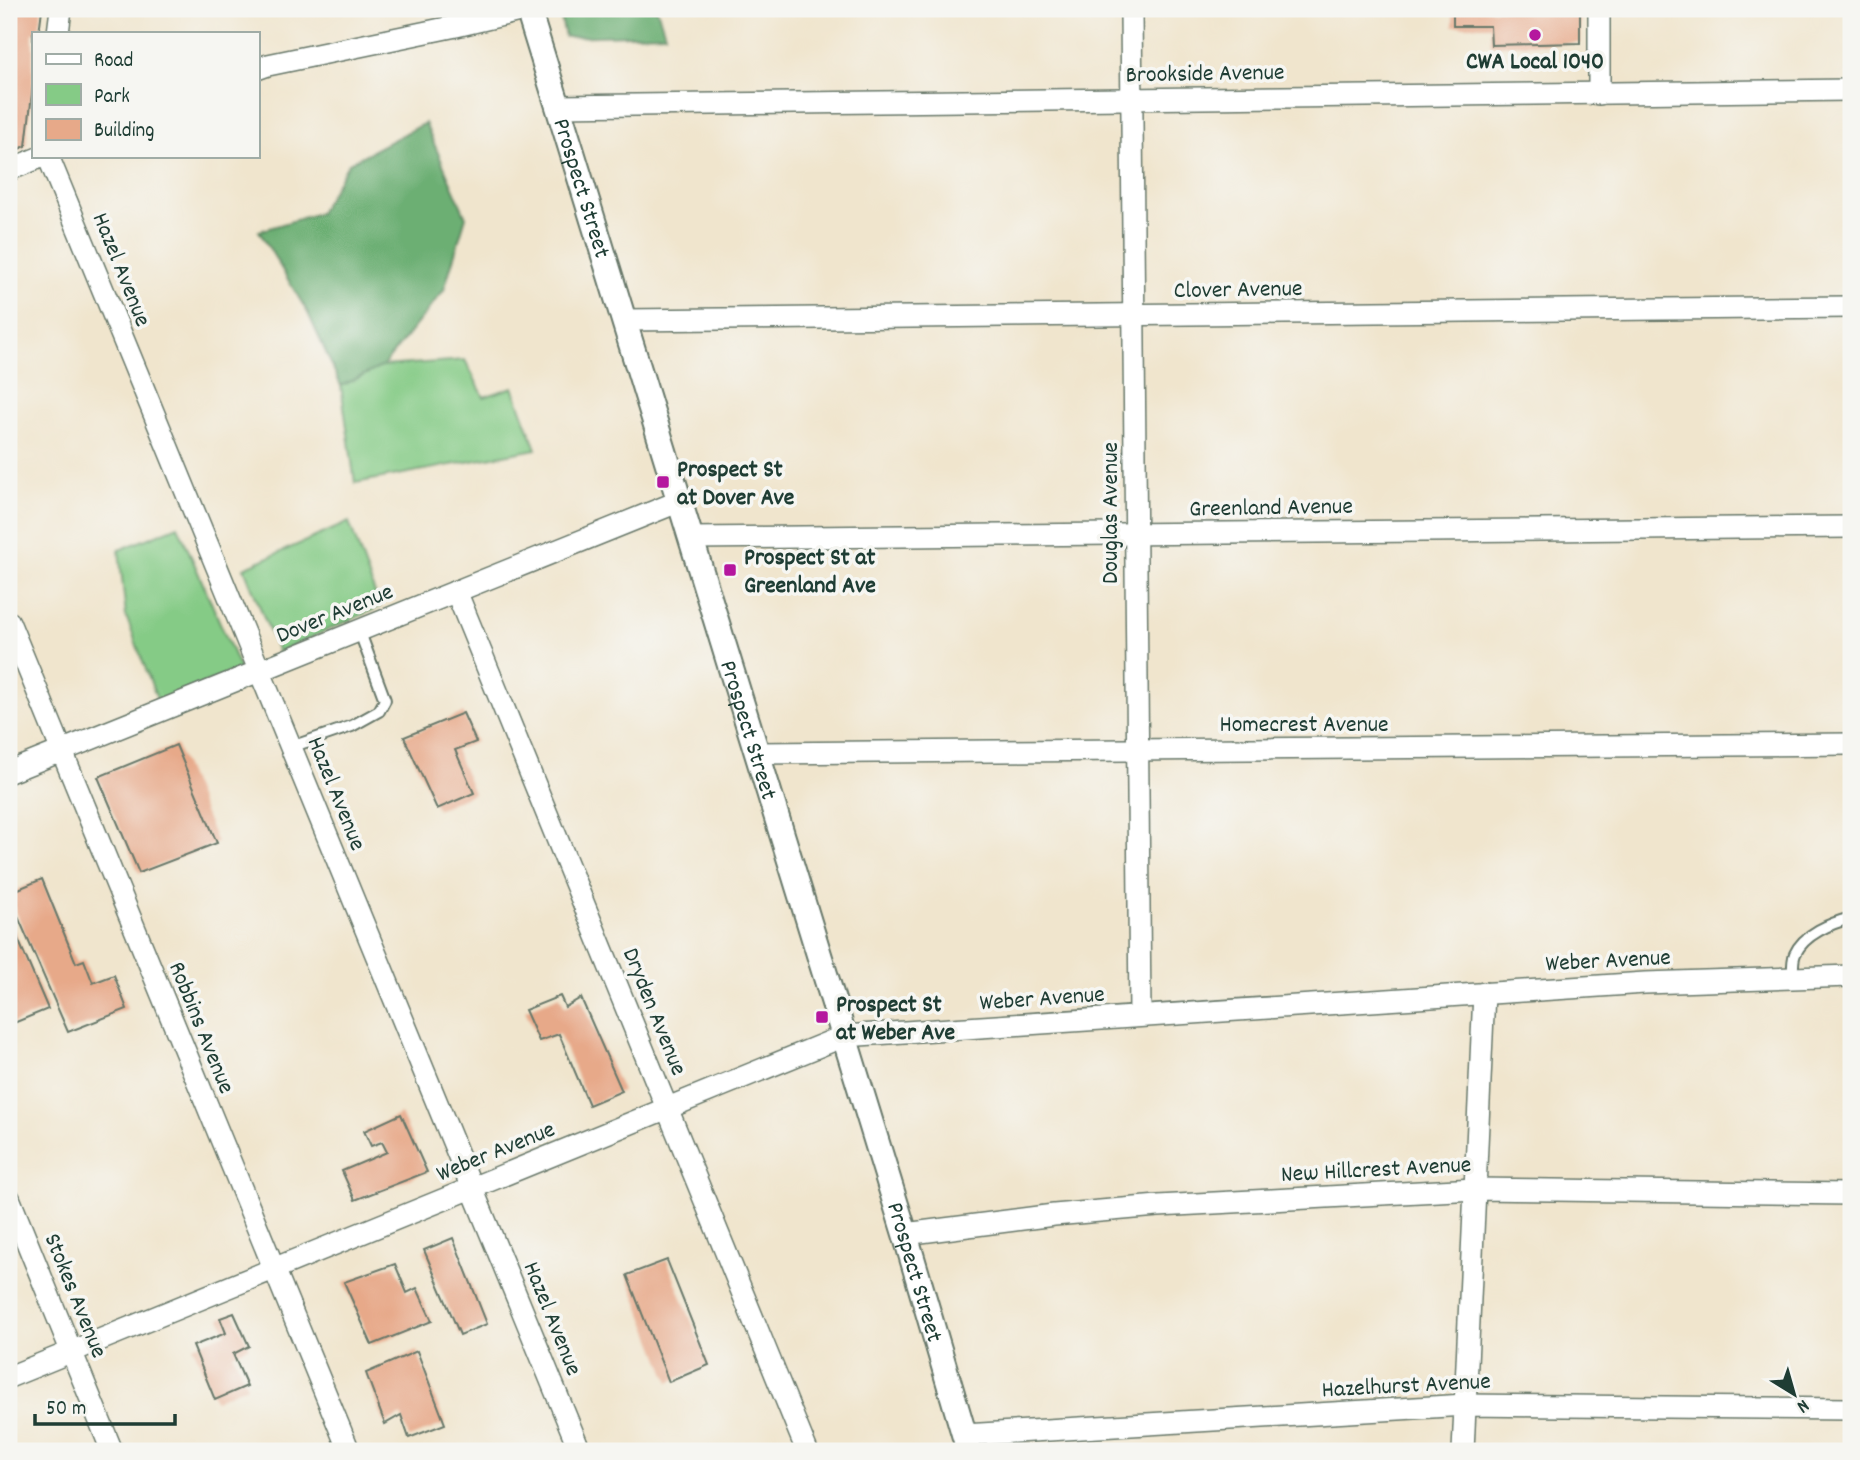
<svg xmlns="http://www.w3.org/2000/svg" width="1860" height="1460" font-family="Dekko,sans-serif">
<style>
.green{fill:#85cb86;stroke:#52845d;stroke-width:2}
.forest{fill:#6caf73;stroke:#467654;stroke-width:2}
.building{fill:#e7a989}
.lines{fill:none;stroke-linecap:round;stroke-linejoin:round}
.service-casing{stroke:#68786a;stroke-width:14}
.minor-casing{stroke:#68786a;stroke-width:24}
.tertiary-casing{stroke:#68786a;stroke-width:28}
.service{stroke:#fff;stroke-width:10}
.minor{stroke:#fff;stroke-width:21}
.tertiary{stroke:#fff;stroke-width:24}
.poi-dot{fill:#b5179e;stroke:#f6f6f2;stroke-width:2.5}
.labels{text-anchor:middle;stroke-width:7;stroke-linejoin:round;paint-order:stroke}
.poi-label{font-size:24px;font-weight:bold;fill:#1f3d34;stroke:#f6f6f2;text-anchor:start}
.street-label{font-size:24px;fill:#1f3d34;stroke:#f6f6f2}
</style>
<rect width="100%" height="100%" fill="#f6f6f2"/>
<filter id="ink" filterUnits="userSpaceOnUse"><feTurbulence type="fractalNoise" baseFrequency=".0143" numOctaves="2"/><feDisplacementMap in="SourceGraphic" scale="14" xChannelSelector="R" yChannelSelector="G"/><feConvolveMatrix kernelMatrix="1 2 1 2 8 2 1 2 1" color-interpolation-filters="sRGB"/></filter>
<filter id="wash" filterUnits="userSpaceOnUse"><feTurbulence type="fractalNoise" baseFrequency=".00686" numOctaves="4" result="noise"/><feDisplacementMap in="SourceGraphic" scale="28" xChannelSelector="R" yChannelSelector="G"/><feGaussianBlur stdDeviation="1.57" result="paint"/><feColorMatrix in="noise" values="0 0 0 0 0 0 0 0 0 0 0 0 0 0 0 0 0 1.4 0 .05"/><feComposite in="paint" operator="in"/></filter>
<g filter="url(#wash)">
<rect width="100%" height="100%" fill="#f0e5cd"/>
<g class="green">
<path d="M465,360L484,397L513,387L536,449L355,483L341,386L383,366Z"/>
<path d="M349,522L380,607L278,652L244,568Z"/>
<path d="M178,526L240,669L158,702L126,616L119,550Z"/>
</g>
<g class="forest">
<path d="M559,9H657L665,34L565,37Z"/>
<path d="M425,123L466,217L444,290L383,366L341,386L308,313L259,231L319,213L349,163Z"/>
</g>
<g id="blocks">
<g class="building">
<path d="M9,9H42L39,33H33V85L26,146L9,153Z"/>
<path d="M1453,9H1580V43L1491,45L1490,26H1453Z"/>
<path d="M463,713L476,742L455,750L474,793L437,809L404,737Z"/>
<path d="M176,745L217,843L139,873L98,777Z"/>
<path d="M42,879L76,963L84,960L93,983L114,975L127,1009L68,1032L9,896V893Z"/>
<path d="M9,918L48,1009L9,1025Z"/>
<path d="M560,996L565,1007L581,998L622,1091L589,1105L559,1034L539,1041L525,1010Z"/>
<path d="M401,1114L427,1172L355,1200L342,1171L387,1152L382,1142L371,1146L364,1131Z"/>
<path d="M453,1238L487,1324L460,1335L424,1250Z"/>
<path d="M667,1260L709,1365L669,1382L627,1275Z"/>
<path d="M395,1264L407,1293L417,1288L432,1321L372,1345L344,1282Z"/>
<path d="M234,1313L249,1346L233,1354L247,1386L215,1400L193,1346L226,1333L220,1318Z"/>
<path d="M417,1351L445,1424L409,1438L401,1415L385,1424L366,1373Z"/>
</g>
</g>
</g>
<g filter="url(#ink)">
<use href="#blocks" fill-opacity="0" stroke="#68786a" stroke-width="2"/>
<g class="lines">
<g class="service-casing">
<g id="service">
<path d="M291,747L352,726L379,711L385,700L359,630"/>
<path d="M1793,977C1793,970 1792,961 1795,954C1804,934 1831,923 1851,918"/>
</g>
</g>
<g class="minor-casing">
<g id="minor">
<path d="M1131,9L1140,1016"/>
<path d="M1599,9V94"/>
<path d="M58,33L61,9"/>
<path d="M257,69L268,65L456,26L528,9"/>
<path d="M559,106L1851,90"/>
<path d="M48,156L580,1451"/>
<path d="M9,170L43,156"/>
<path d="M625,320L1851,307"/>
<path d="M691,538L1851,527"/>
<path d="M456,591L807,1451"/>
<path d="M9,622L349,1451"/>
<path d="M757,753L1851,744"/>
<path d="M9,772L680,501"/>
<path d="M9,1198L112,1451"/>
<path d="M905,1234L1054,1215L1158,1206L1475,1189L1851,1194"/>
<path d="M9,1377L844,1036L1645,983L1851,976"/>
<path d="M964,1435L1465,1405L1851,1409"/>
<path d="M1463,1451L1484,993"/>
</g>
</g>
<g class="tertiary-casing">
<g id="tertiary">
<path id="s1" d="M528,9L905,1234L969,1451"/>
</g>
</g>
<use href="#service" class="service"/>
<use href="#minor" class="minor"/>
<use href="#tertiary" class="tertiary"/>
</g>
</g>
<g class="poi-dot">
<circle cx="1535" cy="35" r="7"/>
<rect x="656" y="475" width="14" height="14" rx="3.5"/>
<rect x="723" y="563" width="14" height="14" rx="3.5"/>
<rect x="815" y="1010" width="14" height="14" rx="3.5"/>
</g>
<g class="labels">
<g class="poi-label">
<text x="1535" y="68" text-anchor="middle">CWA Local 1040</text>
<text x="677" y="476">Prospect St<tspan x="677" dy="28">at Dover Ave</tspan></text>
<text x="744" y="564">Prospect St at<tspan x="744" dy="28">Greenland Ave</tspan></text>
<text x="836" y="1011">Prospect St<tspan x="836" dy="28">at Weber Ave</tspan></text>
</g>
<g class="street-label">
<text transform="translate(1205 72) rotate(-1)" y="8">Brookside Avenue</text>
<text dy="8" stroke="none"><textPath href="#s1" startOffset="187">Prospect Street</textPath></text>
<text transform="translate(123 269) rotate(68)" y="8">Hazel Avenue</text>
<text transform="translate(1238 288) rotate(-1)" y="8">Clover Avenue</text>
<text transform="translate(1271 506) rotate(-1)" y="8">Greenland Avenue</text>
<text transform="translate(1109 513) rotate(-90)" y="8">Douglas Avenue</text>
<text transform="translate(334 612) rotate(-22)" y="8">Dover Avenue</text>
<text x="1304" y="731">Homecrest Avenue</text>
<text dy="8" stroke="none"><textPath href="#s1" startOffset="754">Prospect Street</textPath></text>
<text transform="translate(338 793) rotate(68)" y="8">Hazel Avenue</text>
<text transform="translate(1608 959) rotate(-3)" y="8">Weber Avenue</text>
<text transform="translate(1042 997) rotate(-4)" y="8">Weber Avenue</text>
<text transform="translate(656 1011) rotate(68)" y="8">Dryden Avenue</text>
<text transform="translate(203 1027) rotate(68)" y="8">Robbins Avenue</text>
<text transform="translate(495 1150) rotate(-22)" y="8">Weber Avenue</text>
<text transform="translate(1376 1168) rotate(-3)" y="8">New Hillcrest Avenue</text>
<text dy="8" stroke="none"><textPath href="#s1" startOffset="1321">Prospect Street</textPath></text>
<text transform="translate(77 1295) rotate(68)" y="8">Stokes Avenue</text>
<text transform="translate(554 1318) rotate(68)" y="8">Hazel Avenue</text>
<text transform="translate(1406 1384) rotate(-3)" y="8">Hazelhurst Avenue</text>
</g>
</g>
<rect width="1860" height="1460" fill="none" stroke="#f6f6f2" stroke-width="35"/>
<rect x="32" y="32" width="228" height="126" fill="#f6f6f2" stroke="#a0aca6" stroke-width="2"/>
<rect x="46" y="54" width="35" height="10" fill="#ffffff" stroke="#a0aca6" stroke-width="2"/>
<text x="94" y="66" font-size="21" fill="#1f3d34">Road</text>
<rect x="46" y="84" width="35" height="21" fill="#85cb86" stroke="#a0aca6" stroke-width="2"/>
<text x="94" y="102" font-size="21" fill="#1f3d34">Park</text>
<rect x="46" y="119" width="35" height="21" fill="#e7a989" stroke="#a0aca6" stroke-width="2"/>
<text x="94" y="136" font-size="21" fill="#1f3d34">Building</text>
<g transform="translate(1794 1394) rotate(143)" stroke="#f6f6f2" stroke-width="5" paint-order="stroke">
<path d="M0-5L12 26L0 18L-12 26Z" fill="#1f3d34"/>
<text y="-10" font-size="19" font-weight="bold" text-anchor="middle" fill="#1f3d34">N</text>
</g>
<path d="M35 1414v10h140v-10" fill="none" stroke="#1f3d34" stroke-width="3.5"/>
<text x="46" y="1414" font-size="21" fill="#1f3d34" stroke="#f6f6f2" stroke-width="5" paint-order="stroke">50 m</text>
</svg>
